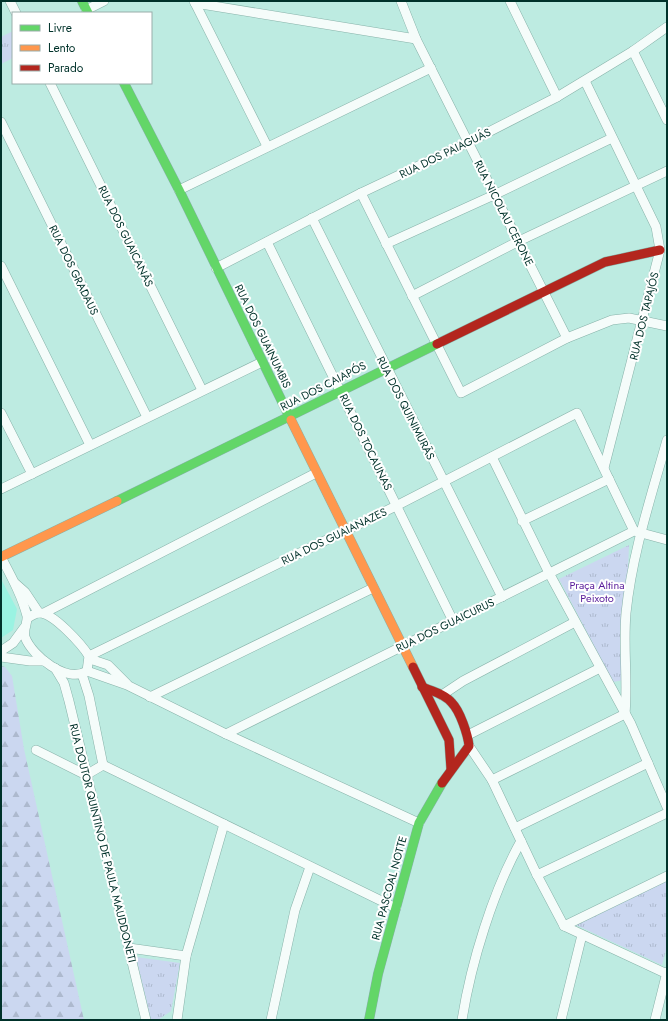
<svg xmlns="http://www.w3.org/2000/svg" width="668" height="1021" font-family="Jost,sans-serif">
<style>
.built{fill:#9af3e2}
.forest{fill:url(#forest-firs)}
.park{fill:url(#park-tufts)}
.lines{fill:none;stroke-linecap:round;stroke-linejoin:round}
.street-casing{stroke:#87b2a9;stroke-width:10}
.fast-casing{stroke:#87b2a9;stroke-width:10}
.slow-casing{stroke:#87b2a9;stroke-width:10}
.jam-casing{stroke:#87b2a9;stroke-width:10}
.street{stroke:#f5fcfa;stroke-width:9}
.fast{stroke:#63d668;stroke-width:9}
.slow{stroke:#ff974d;stroke-width:9}
.jam{stroke:#b3261e;stroke-width:9}
.labels{text-anchor:middle;stroke-width:4;stroke-linejoin:round;paint-order:stroke}
.street-label{font-size:11px;fill:#00322a;stroke:#fff}
.park-label{font-size:11px;fill:#581b9a;stroke:#fff}
</style>
<defs>
<pattern id="forest-firs" width="22" height="20" patternUnits="userSpaceOnUse"><rect width="22" height="20" fill="#cbd7f0"/><path d="M5 1l3.5 6h-7zM16 11l3.5 6h-7z" fill="#adb9ce"/></pattern>
<pattern id="park-tufts" width="24" height="20" patternUnits="userSpaceOnUse"><rect width="24" height="20" fill="#cbd7f0"/><path d="M3 7l-1-3M5 7V3M7 7l1-3M15 17l-1-3M17 17v-4M19 17l1-3" fill="none" stroke="#adb9ce"/></pattern>
</defs>
<rect width="100%" height="100%" fill="#bdebe1"/>
<path class="built" d="M1,579L17,609L13,630L1,638Z"/>
<path class="forest" d="M1,666L5,667L12,676L24,749L84,1020H1Z"/>
<g class="park">
<path d="M13,31V58L1,64V37Z"/>
<path d="M629,545L624,680L613,682L559,579Z"/>
<path d="M667,881V947L662,965L576,925Z"/>
<path d="M136,957L180,963L171,1011L158,1020H151Z"/>
</g>
<g class="lines">
<g class="street-casing">
<g id="street">
<path d="M10,1L16,13"/>
<path d="M194,1L267,146"/>
<path d="M401,1L416,39L567,338"/>
<path d="M510,1L557,97"/>
<path d="M195,3L416,39"/>
<path d="M86,10L104,1"/>
<path d="M633,51L667,120"/>
<path d="M585,81L656,227L660,250L604,468"/>
<path d="M50,83L202,390"/>
<path d="M1,122L147,417"/>
<path d="M179,190L431,68"/>
<path d="M361,193L461,393L567,338L612,320L629,318L667,326"/>
<path d="M312,218L502,597"/>
<path d="M267,242L453,621"/>
<path d="M386,244L494,195L612,138"/>
<path d="M1,266L90,445"/>
<path d="M216,268L361,193L469,142L557,97L633,51L667,27"/>
<path d="M412,296L519,241L667,171"/>
<path d="M1,413L32,474"/>
<path d="M492,457L549,573L631,724L667,807"/>
<path d="M1,489L262,362"/>
<path d="M522,521L609,479"/>
<path d="M1,557C11,576 22,596 27,616C28,622 23,630 25,637C32,656 67,684 87,671L89,656C82,645 53,612 39,613C35,613 31,616 28,618"/>
<path d="M16,584L25,592L39,613"/>
<path d="M44,613L316,473"/>
<path d="M1,651L13,643L24,628"/>
<path d="M89,656L396,506L577,413L634,531"/>
<path d="M1,657L30,661H44"/>
<path d="M90,659L108,665L127,684"/>
<path d="M55,668L64,683L69,701L146,1020"/>
<path d="M87,671L127,685L226,734L419,823"/>
<path d="M82,674L89,696L103,765"/>
<path d="M442,695L463,681L575,622"/>
<path d="M150,697L373,588"/>
<path d="M625,714C628,680 623,647 626,613C632,554 651,497 667,440"/>
<path d="M226,734L634,531L667,540"/>
<path d="M468,735L600,668"/>
<path d="M469,746L492,780L537,875L564,926L667,974"/>
<path d="M36,750L86,775"/>
<path d="M86,775L103,765L396,908"/>
<path d="M492,780L625,714"/>
<path d="M515,828L648,763"/>
<path d="M537,875L667,813"/>
<path d="M564,926L667,876"/>
<path d="M129,948L186,956"/>
<path d="M177,1020L186,956L224,824"/>
<path d="M271,1020L295,910L310,867"/>
<path d="M462,1020C471,963 493,891 521,841"/>
<path d="M561,1020L582,935"/>
<path d="M655,1020L667,972"/>
</g>
</g>
<g class="fast-casing">
<g id="fast">
<path d="M82,1L88,13"/>
<path d="M124,83L179,190L291,420"/>
<path d="M117,501L437,344"/>
<path d="M369,1020L378,974L419,823L442,783"/>
</g>
</g>
<g class="slow-casing">
<g id="slow">
<path d="M291,420L413,667"/>
<path d="M1,557L117,501"/>
</g>
</g>
<g class="jam-casing">
<g id="jam">
<path d="M437,344L605,262L660,250"/>
<path d="M413,667L449,740L451,769"/>
<path d="M422,687C432,691 445,694 452,703C460,711 468,735 469,746L442,783"/>
</g>
</g>
<use href="#street" class="street"/>
<use href="#fast" class="fast"/>
<use href="#slow" class="slow"/>
<use href="#jam" class="jam"/>
</g>
<g class="labels">
<g class="street-label">
<text transform="translate(445 153) rotate(-26)" y="4">RUA DOS PAIAGUÁS</text>
<text transform="translate(504 213) rotate(63)" y="4">RUA NICOLAU CERONE</text>
<text transform="translate(126 236) rotate(64)" y="4">RUA DOS GUAICANÃS</text>
<text transform="translate(74 270) rotate(64)" y="4">RUA DOS GRADAUS</text>
<text transform="translate(644 316) rotate(-76)" y="4">RUA DOS TAPAJÓS</text>
<text transform="translate(263 336) rotate(64)" y="4">RUA DOS GUAINUMBIS</text>
<text transform="translate(323 386) rotate(-27)" y="4">RUA DOS CAIAPÓS</text>
<text transform="translate(406 408) rotate(63)" y="4">RUA DOS QUINIMURÃS</text>
<text transform="translate(366 442) rotate(64)" y="4">RUA DOS TOCAUNAS</text>
<text transform="translate(334 536) rotate(-26)" y="4">RUA DOS GUAIANAZES</text>
<text transform="translate(445 625) rotate(-26)" y="4">RUA DOS GUAICURUS</text>
<text transform="translate(103 843) rotate(76)" y="4">RUA DOUTOR QUINTINO DE PAULA MAUDDONETI</text>
<text transform="translate(389 888) rotate(-75)" y="4">RUA PASCOAL NOTTE</text>
</g>
<g class="park-label">
<text x="597" y="589">Praça Altina<tspan x="597" dy="13">Peixoto</tspan></text>
</g>
</g>
<rect width="668" height="1021" fill="none" stroke="#00322a" stroke-width="4"/>
<rect x="12" y="12" width="140" height="72" fill="#ffffff" stroke="#99adaa"/>
<rect x="20" y="25" width="20" height="6" fill="#63d668" stroke="#99adaa"/>
<text x="48" y="32" font-size="12" fill="#00322a">Livre</text>
<rect x="20" y="45" width="20" height="6" fill="#ff974d" stroke="#99adaa"/>
<text x="48" y="52" font-size="12" fill="#00322a">Lento</text>
<rect x="20" y="65" width="20" height="6" fill="#b3261e" stroke="#99adaa"/>
<text x="48" y="72" font-size="12" fill="#00322a">Parado</text>
</svg>
